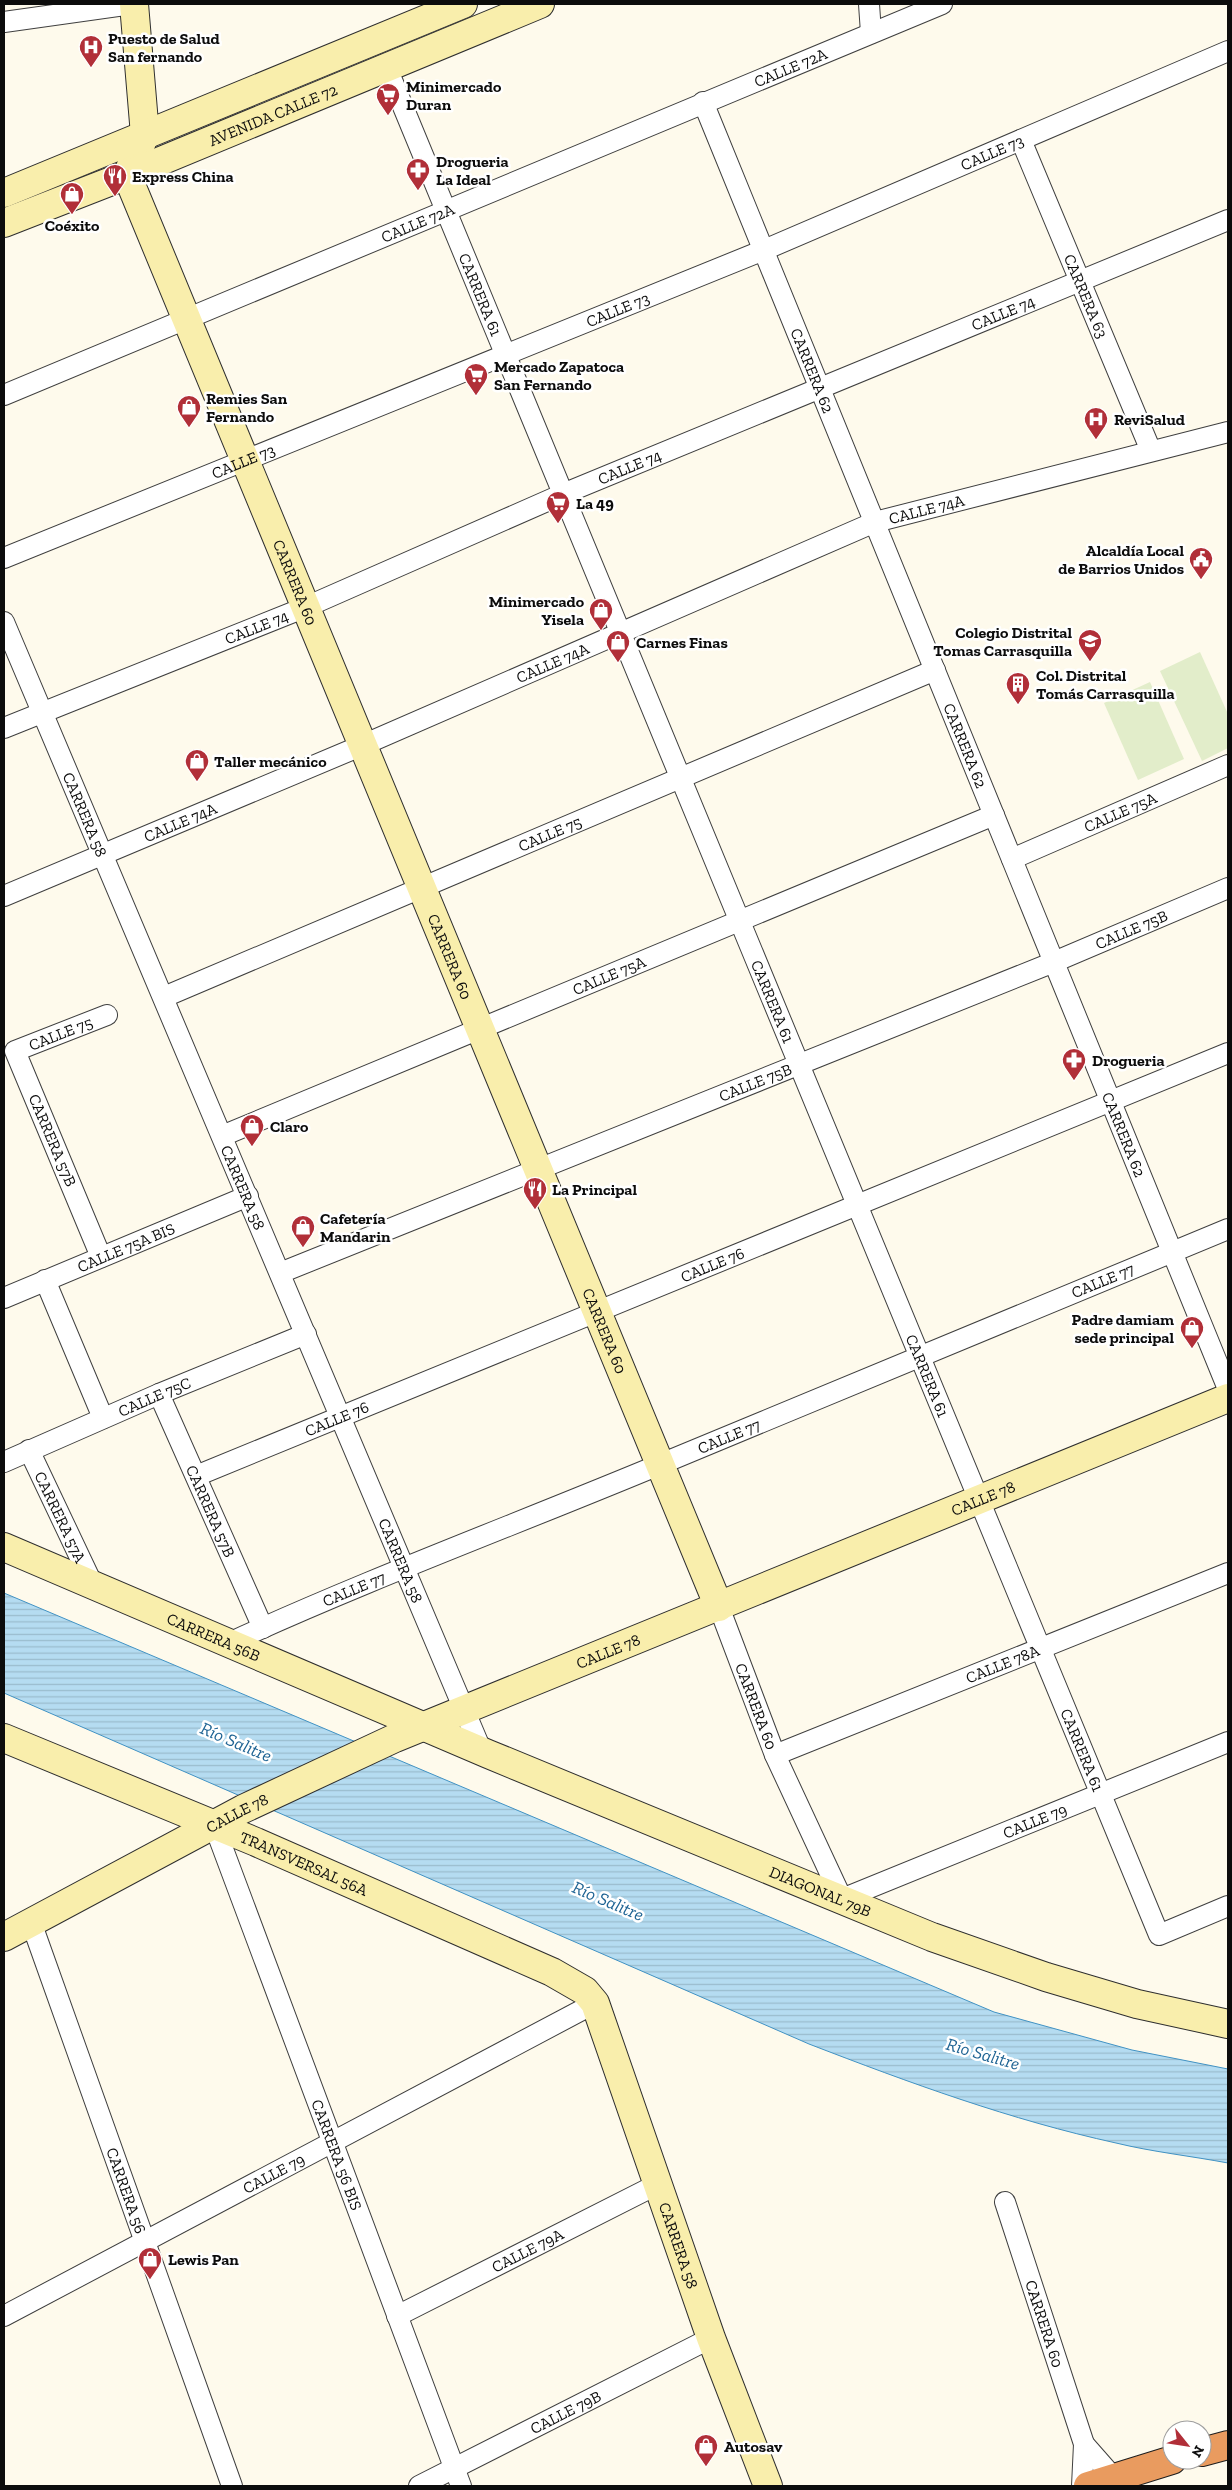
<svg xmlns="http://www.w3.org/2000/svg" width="1232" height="2490" font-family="'Zilla Slab',serif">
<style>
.pitch{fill:#e2edca}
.water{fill:url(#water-rules);stroke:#4192c3}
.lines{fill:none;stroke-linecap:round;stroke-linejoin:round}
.street-casing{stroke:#3f3f3f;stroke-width:22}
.secondary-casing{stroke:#2e2e2e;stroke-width:30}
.highway-casing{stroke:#1d1d1d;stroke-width:30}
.street{stroke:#fff;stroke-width:20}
.secondary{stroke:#f9eeac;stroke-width:28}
.highway{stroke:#e99b5f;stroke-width:28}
.labels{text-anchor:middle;stroke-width:5;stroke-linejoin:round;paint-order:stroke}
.poi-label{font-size:16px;font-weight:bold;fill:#0c0c0c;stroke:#fff;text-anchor:start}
.street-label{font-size:16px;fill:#0c0c0c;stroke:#fff}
.water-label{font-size:18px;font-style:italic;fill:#1f6494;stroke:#fff}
</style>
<defs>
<pattern id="water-rules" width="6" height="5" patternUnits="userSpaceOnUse" patternTransform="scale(1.25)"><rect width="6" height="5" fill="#b5dcf1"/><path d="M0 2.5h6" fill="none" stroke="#9abccd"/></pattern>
</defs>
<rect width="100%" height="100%" fill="#fefaec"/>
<g class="pitch">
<path d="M1200,652L1228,714V748L1202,761L1160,671Z"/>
<path d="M1150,682L1184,759L1138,780L1104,703Z"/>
</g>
<path class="water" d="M4,1593L994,2012L1132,2050L1228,2069V2163C1191,2156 1153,2152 1116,2143C1011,2120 910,2083 809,2044L4,1693Z"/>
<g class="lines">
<g class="street-casing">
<g id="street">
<path d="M869,4L871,33"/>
<path d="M4,22L132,4"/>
<path id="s1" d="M387,68L1159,1935L1228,1906"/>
<path id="s2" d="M703,102L1228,1389"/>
<path id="s3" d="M1021,140L1151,451"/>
<path id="s4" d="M4,395L942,4"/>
<path id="s5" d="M4,558L764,250L1228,51"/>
<path id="s6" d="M4,622L482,1752"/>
<path id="s7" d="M4,728L306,607L563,494L1228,220"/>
<path id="s8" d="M1012,859L1228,765"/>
<path id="s9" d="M4,896L363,745L875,522L1228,432"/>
<path id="s10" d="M164,997L935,670"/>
<path id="s11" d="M222,1136L994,815"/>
<path id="s12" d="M101,1257L15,1051L107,1015"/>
<path id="s13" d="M280,1273L1054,962L1228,888"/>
<path d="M45,1280L103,1418"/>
<path id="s14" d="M4,1298L248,1196"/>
<path id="s15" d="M159,1394L263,1628"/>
<path id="s16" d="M29,1450L92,1583"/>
<path id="s17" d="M4,1462L159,1394L306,1334"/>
<path id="s18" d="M196,1476L1228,1053"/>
<path id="s19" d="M719,1607L775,1755L842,1899L1228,1742"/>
<path id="s20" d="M229,1643C371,1578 517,1524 661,1464C850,1386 1038,1306 1228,1229"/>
<path id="s21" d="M775,1755L1228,1573"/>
<path id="s22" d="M214,1825L461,2486"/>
<path id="s23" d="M31,1922L232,2486"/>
<path id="s24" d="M1005,2202L1084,2444L1082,2486"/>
<path id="s25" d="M4,2316L595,2003"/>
<path id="s26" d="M397,2316L658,2184"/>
<path d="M1084,2444L1113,2477"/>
<path id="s27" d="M419,2486L711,2338"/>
</g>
</g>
<g class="secondary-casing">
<g id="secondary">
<path id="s28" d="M134,4L145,135L127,175L719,1607"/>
<path d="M4,193L463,4"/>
<path id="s29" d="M4,223L127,175L540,4"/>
<path id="s30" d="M4,1547L488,1754L932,1937L1046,1977L1137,2004L1228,2024"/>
<path id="s31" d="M4,1738L256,1842L552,1972L585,1991L595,2003L711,2338L768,2486"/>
<path id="s32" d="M4,1937L243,1809L395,1738L1228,1398"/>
</g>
</g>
<g class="highway-casing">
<g id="highway">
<path d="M1202,2452L1228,2445"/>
<path d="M1088,2486L1172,2460"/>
</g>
</g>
<use href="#street" class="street"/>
<use href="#secondary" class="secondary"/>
<use href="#highway" class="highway"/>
</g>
<defs>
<g id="hospital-pin" transform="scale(1.25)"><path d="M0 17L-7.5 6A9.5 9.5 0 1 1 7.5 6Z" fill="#b12f38" stroke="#fff"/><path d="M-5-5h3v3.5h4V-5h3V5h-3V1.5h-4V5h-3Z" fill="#fff"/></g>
<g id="supermarket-pin" transform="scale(1.25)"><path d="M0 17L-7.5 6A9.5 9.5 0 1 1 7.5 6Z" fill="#b12f38" stroke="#fff"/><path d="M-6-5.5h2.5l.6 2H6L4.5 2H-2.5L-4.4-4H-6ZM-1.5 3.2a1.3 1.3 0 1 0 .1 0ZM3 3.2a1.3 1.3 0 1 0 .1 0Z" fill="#fff"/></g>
<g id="pharmacy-pin" transform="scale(1.25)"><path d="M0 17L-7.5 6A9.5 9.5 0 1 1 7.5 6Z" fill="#b12f38" stroke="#fff"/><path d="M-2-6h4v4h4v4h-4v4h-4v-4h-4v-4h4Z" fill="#fff"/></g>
<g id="restaurant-pin" transform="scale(1.25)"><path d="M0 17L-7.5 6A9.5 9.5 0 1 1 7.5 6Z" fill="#b12f38" stroke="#fff"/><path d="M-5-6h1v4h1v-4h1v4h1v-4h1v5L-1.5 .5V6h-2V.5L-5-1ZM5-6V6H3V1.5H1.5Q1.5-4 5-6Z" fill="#fff"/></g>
<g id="shop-pin" transform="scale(1.25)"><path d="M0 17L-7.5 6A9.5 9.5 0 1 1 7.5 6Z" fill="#b12f38" stroke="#fff"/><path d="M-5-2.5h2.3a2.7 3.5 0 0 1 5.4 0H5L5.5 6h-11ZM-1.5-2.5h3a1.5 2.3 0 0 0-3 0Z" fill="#fff"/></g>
<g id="civic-pin" transform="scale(1.25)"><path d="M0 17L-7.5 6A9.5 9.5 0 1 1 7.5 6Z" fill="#b12f38" stroke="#fff"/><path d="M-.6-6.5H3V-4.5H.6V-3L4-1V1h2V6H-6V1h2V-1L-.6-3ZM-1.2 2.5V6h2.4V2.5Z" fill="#fff"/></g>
<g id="school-pin" transform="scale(1.25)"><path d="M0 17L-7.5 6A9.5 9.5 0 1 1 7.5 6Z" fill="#b12f38" stroke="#fff"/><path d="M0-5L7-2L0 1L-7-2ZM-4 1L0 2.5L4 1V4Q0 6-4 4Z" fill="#fff"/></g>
<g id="building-pin" transform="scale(1.25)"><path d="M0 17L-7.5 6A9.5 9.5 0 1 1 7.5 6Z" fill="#b12f38" stroke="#fff"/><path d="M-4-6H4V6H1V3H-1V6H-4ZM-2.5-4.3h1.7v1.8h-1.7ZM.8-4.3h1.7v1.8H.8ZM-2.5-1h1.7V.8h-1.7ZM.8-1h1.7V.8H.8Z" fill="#fff"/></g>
</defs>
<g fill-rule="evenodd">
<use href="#hospital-pin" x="91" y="47"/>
<use href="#supermarket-pin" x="388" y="95"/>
<use href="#pharmacy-pin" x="418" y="170"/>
<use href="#restaurant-pin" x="115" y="176"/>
<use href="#shop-pin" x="72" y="194"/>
<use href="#supermarket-pin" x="476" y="375"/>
<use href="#shop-pin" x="189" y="407"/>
<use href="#hospital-pin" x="1096" y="419"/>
<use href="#supermarket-pin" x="558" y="503"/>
<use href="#civic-pin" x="1201" y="559"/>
<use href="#shop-pin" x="601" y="610"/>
<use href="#school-pin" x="1090" y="641"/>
<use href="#shop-pin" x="618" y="642"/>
<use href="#building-pin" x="1018" y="684"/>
<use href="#shop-pin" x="197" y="761"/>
<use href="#pharmacy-pin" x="1074" y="1060"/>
<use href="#shop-pin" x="252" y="1126"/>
<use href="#restaurant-pin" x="535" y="1189"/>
<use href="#shop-pin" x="303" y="1227"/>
<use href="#shop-pin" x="1192" y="1328"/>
<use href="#shop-pin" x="150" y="2259"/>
<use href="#shop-pin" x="706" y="2446"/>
</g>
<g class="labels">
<g class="poi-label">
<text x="108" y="44">Puesto de Salud<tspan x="108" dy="18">San fernando</tspan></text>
<text x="406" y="92">Minimercado<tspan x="406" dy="18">Duran</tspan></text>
<text x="436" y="167">Drogueria<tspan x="436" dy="18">La Ideal</tspan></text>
<text x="132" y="182">Express China</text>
<text x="72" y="231" text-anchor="middle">Coéxito</text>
<text x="494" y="372">Mercado Zapatoca<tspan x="494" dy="18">San Fernando</tspan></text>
<text x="206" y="404">Remies San<tspan x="206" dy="18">Fernando</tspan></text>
<text x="1114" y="425">ReviSalud</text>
<text x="576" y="509">La 49</text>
<text x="1184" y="556" text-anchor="end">Alcaldía Local<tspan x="1184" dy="18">de Barrios Unidos</tspan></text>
<text x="584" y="607" text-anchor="end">Minimercado<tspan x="584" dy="18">Yisela</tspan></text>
<text x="1072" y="638" text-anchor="end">Colegio Distrital<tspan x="1072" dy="18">Tomas Carrasquilla</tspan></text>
<text x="636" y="648">Carnes Finas</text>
<text x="1036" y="681">Col. Distrital<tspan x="1036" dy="18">Tomás Carrasquilla</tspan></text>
<text x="214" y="767">Taller mecánico</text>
<text x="1092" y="1066">Drogueria</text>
<text x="270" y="1132">Claro</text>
<text x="552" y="1195">La Principal</text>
<text x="320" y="1224">Cafetería<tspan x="320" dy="18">Mandarin</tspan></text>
<text x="1174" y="1325" text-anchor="end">Padre damiam<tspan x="1174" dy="18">sede principal</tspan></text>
<text x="168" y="2265">Lewis Pan</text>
<text x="724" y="2452">Autosav</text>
</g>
<g class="street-label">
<text dy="6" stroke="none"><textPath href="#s4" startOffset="852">CALLE 72A</textPath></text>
<text dy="6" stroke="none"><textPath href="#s29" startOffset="290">AVENIDA CALLE 72</textPath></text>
<text dy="6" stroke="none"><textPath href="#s5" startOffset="1068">CALLE 73</textPath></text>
<text dy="6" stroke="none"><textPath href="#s4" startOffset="448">CALLE 72A</textPath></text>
<text dy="6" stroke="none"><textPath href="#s1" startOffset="245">CARRERA 61</textPath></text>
<text dy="6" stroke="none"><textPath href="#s3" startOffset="169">CARRERA 63</textPath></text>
<text dy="6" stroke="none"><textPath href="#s5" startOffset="662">CALLE 73</textPath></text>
<text dy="6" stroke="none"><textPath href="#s7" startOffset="1082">CALLE 74</textPath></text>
<text dy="6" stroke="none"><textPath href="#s2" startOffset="290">CARRERA 62</textPath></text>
<text dy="6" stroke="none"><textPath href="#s5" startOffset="258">CALLE 73</textPath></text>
<text dy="6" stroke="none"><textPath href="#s7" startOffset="678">CALLE 74</textPath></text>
<text dy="6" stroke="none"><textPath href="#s9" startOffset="1001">CALLE 74A</textPath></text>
<text dy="6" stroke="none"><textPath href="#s28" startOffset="616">CARRERA 60</textPath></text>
<text dy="6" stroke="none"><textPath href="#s7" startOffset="272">CALLE 74</textPath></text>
<text dy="6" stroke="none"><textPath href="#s9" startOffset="596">CALLE 74A</textPath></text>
<text dy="6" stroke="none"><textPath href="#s2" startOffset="695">CARRERA 62</textPath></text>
<text dy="6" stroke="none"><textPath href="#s8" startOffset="118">CALLE 75A</textPath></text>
<text dy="6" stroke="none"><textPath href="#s6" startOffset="209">CARRERA 58</textPath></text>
<text dy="6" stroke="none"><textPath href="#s9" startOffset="191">CALLE 74A</textPath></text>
<text dy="6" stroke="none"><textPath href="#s10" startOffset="419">CALLE 75</textPath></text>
<text dy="6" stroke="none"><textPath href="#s13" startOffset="918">CALLE 75B</textPath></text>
<text dy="6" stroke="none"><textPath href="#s28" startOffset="1021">CARRERA 60</textPath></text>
<text dy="6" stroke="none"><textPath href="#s11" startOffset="419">CALLE 75A</textPath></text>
<text dy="6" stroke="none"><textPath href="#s1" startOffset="1010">CARRERA 61</textPath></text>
<text dy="6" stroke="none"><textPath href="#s12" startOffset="272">CALLE 75</textPath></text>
<text dy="6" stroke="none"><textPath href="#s13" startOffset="512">CALLE 75B</textPath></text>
<text dy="6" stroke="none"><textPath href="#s2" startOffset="1115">CARRERA 62</textPath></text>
<text transform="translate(53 1140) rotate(67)" y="6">CARRERA 57B</text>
<text dy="6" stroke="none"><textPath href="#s6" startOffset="614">CARRERA 58</textPath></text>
<text dy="6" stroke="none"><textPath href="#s14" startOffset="132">CALLE 75A BIS</textPath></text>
<text dy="6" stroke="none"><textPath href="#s18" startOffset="558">CALLE 76</textPath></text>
<text dy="6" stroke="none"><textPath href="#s20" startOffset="946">CALLE 77</textPath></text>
<text dy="6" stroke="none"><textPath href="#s28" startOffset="1426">CARRERA 60</textPath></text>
<text dy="6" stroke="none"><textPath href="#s1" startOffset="1415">CARRERA 61</textPath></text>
<text dy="6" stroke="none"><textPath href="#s17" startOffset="164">CALLE 75C</textPath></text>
<text dy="6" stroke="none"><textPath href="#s18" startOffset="152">CALLE 76</textPath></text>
<text dy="6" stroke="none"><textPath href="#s20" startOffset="541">CALLE 77</textPath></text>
<text dy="6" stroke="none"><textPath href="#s32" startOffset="1074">CALLE 78</textPath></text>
<text dy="6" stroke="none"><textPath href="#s15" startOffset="128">CARRERA 57B</textPath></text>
<text dy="6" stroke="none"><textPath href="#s16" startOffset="74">CARRERA 57A</textPath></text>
<text dy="6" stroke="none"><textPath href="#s6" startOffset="1019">CARRERA 58</textPath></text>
<text dy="6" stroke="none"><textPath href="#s20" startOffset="136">CALLE 77</textPath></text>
<text dy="6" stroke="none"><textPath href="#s30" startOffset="228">CARRERA 56B</textPath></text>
<text dy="6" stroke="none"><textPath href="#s32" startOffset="669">CALLE 78</textPath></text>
<text dy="6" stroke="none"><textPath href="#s21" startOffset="245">CALLE 78A</textPath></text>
<text dy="6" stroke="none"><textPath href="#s19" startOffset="106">CARRERA 60</textPath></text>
<text dy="6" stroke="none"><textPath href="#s1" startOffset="1820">CARRERA 61</textPath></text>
<text dy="6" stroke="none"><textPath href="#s32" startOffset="264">CALLE 78</textPath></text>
<text dy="6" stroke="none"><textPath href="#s19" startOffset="525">CALLE 79</textPath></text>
<text dy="6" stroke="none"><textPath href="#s31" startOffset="325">TRANSVERSAL 56A</textPath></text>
<text dy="6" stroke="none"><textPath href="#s30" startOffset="886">DIAGONAL 79B</textPath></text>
<text dy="6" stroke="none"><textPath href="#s22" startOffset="352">CARRERA 56 BIS</textPath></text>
<text dy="6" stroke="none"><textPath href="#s25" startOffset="305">CALLE 79</textPath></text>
<text dy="6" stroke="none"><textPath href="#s23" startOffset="285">CARRERA 56</textPath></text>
<text dy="6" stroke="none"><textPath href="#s31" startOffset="906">CARRERA 58</textPath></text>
<text dy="6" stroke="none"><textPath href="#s26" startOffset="146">CALLE 79A</textPath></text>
<text dy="6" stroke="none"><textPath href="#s24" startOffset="128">CARRERA 60</textPath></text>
<text dy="6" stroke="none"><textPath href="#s27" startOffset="164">CALLE 79B</textPath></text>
</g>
<g class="water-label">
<text transform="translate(236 1742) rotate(23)" y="6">Río Salitre</text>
<text transform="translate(608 1901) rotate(23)" y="6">Río Salitre</text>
<text transform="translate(983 2054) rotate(16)" y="6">Río Salitre</text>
</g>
</g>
<rect width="1232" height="2490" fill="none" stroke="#0c0c0c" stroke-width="10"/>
<g transform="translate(1187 2445) rotate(120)"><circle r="24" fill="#ffffff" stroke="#9e9e9e"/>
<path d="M0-4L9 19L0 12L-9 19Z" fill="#b12f38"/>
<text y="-8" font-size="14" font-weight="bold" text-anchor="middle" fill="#0c0c0c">N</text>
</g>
</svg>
